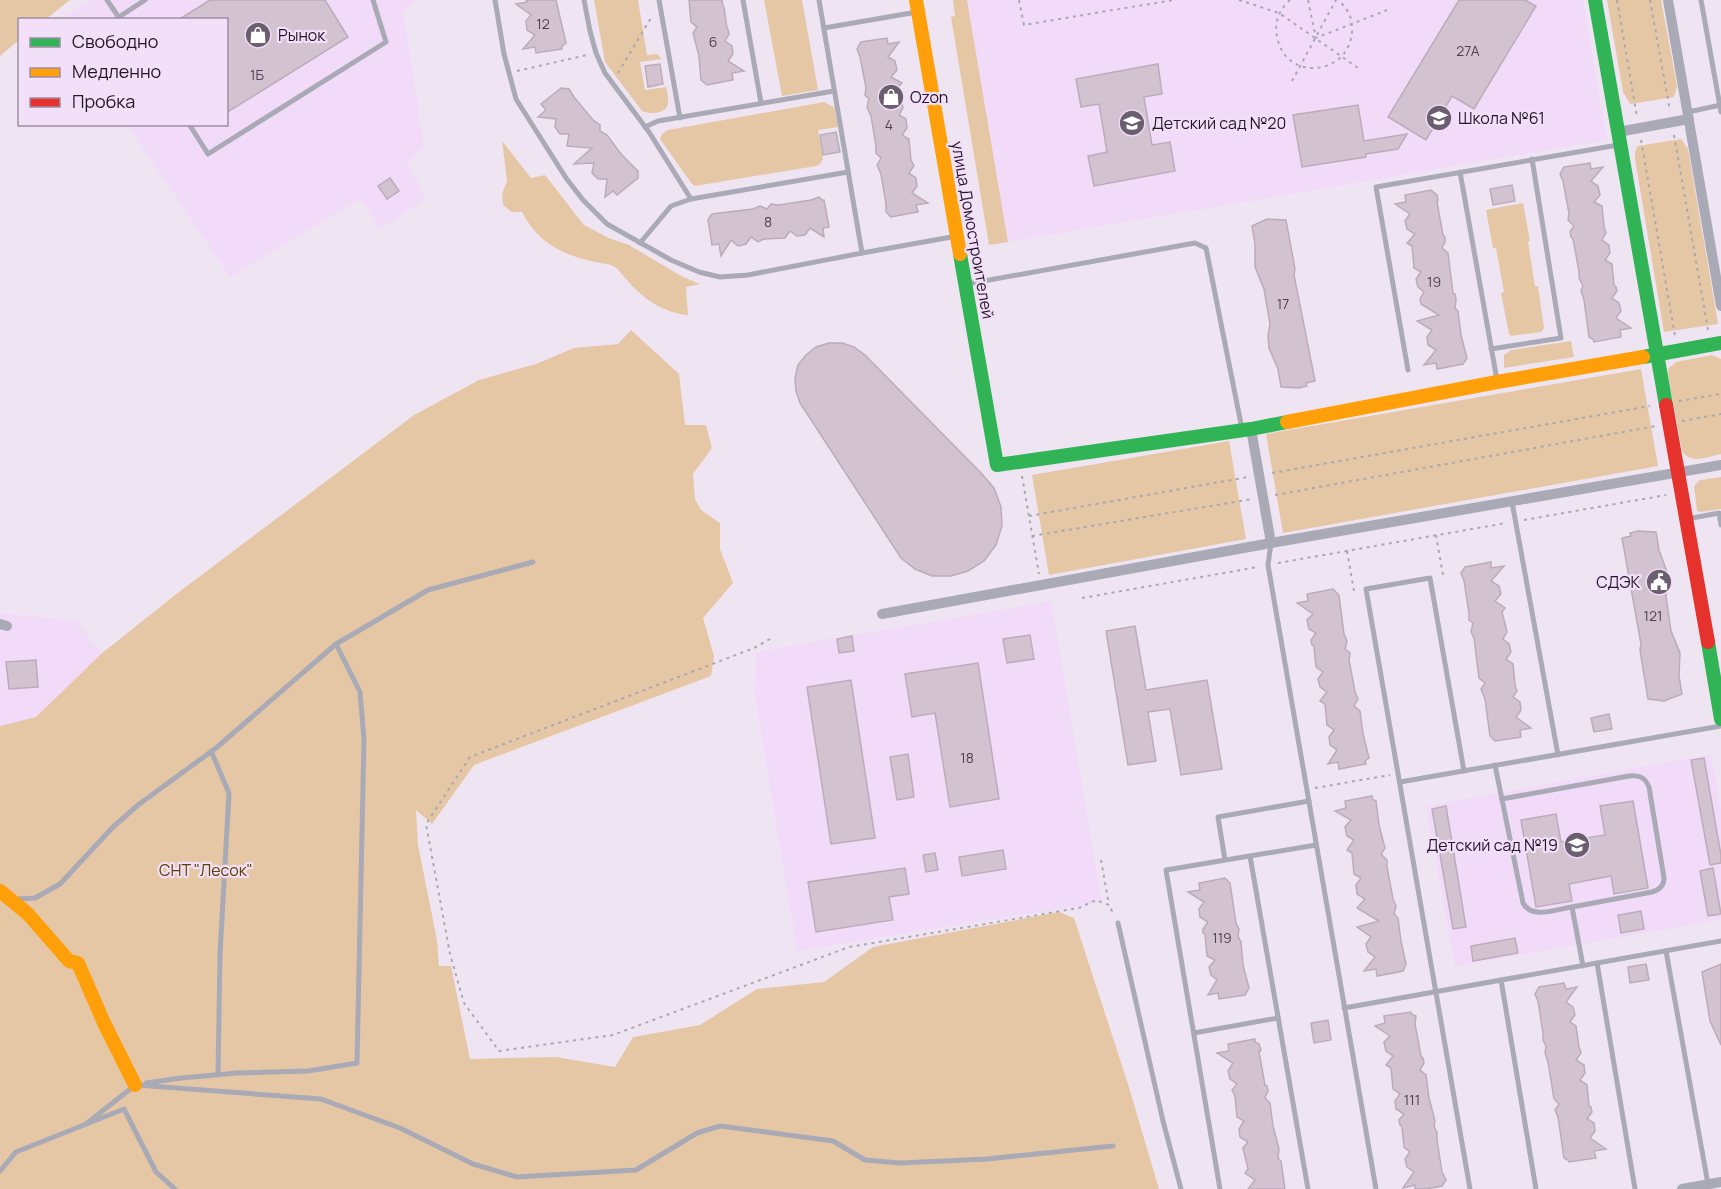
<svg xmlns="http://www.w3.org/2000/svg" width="1721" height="1189" font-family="Manrope,sans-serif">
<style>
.built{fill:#f1dbf8}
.green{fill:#e5c7a6}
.building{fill:#d3c2d0;stroke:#bcacba;stroke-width:1.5}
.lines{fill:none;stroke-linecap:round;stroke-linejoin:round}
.path{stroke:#a8a8b1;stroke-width:2;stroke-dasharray:3 4.5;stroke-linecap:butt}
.lane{stroke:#a9aab5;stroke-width:5}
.street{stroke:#a9aab5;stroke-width:10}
.fast{stroke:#30b455;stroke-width:14}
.slow{stroke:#ff9f0a;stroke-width:14}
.jam{stroke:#e5322d;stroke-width:14}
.labels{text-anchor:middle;stroke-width:4.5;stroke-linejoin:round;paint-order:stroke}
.number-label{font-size:14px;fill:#504054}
.poi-label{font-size:16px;fill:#25152b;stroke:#f2dff8;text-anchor:start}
.street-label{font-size:16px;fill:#25152b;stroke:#f2dff8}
.park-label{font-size:16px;fill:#604000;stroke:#f2dff8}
</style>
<rect width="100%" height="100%" fill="#efe5f2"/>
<g class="built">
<path d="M90,0H418L403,11L424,146L407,165L426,198L381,229L360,199L230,277L127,125L226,124V20H59Z"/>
<path d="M967,0H1583L1607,140L1008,242Z"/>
<path d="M1051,601L1102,902L797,951L755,695L756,652Z"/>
<path d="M0,613L77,621L101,654L36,717L0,726Z"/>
<path d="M1711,754L1721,810V919L1455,967L1426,806Z"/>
</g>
<g class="green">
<path d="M0,0H70L46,19L20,20L19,40L0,56Z"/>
<path d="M594,0H638L647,55L657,54L662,59L640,62L645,90L666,87C667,92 669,98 668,103C667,114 650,115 642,111L605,62Z"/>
<path d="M764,0H802L818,90L782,96Z"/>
<path d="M953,0H967L1008,242L989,245L951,17L955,16Z"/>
<path d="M1607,0H1661L1677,86L1674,97L1630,104L1623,92Z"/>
<path d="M824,102L834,107L838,127L818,130L823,159L820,164L816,166L695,186L692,184L660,139L662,134L668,130Z"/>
<path d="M1681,139L1688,149L1718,324L1664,332L1635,159V151L1638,146Z"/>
<path d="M502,141L531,178L545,175L584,225L609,238L629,245L681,276L700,284L686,287L688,315C663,313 642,298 626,279C622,275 618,268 613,266C607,263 598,263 591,261C560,254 537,241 522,212H512L503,205L502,194L507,181Z"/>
<path d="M1523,203L1530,241L1528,242L1535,286H1538L1544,328L1541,332L1511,336L1509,334L1501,293L1504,292L1496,248H1493L1486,210Z"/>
<path d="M631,330L679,374L685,425H706L712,448L693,474L695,499L701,510L720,523V549L733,583L703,618L714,656L711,676L474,765L432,824L416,810L418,845L437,940L439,966H451L470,1059L556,1057L615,1067L633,1037L700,1025L757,989L824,982L873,947L1059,912L1074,918L1128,1084L1159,1189H0V726L36,717L101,654L175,595L414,415L479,380L536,364L574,348L618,344Z"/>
<path d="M1571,341L1574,357L1504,368V355L1511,350Z"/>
<path d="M1712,355L1721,359V454C1706,457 1691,465 1682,451L1668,374L1669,368L1676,362Z"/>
<path d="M1641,369L1658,466L1283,533L1266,434Z"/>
<path d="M1229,441L1246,539L1049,575L1032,475Z"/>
<path d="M1721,477V509L1701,512L1697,511L1694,486L1700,480Z"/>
</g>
<g class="building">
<path d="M210,0H325L348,37L226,113V20H178Z"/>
<path d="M526,0H556L566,43L562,46V49L536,53L535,47L523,49L535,35L527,30L526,21L531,15L516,4L527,2Z"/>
<path d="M689,0H722L723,6L724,7L727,28L728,29L729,34L725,41L732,46L733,54L728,61L744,71L732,73L733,80L707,85L701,80L699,56L693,33L697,27L691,22Z"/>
<path d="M1459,0H1525L1536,6L1474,109L1452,96L1426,140L1388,117Z"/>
<path d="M887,38L888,44L899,42L888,57L895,61L897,70L891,77L902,83L898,87L903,108L899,115L906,119L907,128L902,135L909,139L911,160L914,166L909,173L916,178L917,186L912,193L928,203L916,205L918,212L891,217L886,212V204L881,174L877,165L881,158L876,153V146L871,116L867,107L869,99L865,95L866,88L860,57L857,49L861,42Z"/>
<path d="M660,64L663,84L648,87L645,66Z"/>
<path d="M1158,64L1162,94L1144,97L1152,145L1170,142L1175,171L1094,186L1088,156L1107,152L1099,104L1081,107L1076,79Z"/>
<path d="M561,88L569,89L574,97L593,120L600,125V131L607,135L621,154L638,171V178L617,195L613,191L605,197L607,179H598L592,173L594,163L574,164L592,148L567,146L569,134H560L555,127L556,119L538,117L546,110L541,104Z"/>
<path d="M1358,105L1364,141L1407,134L1398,149L1366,154V157L1302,167L1293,115Z"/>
<path d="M836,132L840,152L823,155L820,135Z"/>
<path d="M1590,163L1591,169L1603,167L1591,181L1598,186L1600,195L1594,202L1602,206L1604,227L1606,233L1602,240L1609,245L1610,253L1605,260L1612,264L1614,285L1616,287L1617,291L1612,298L1619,303L1621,311L1616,318L1631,328L1620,330L1621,337L1594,342L1593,339L1589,337L1584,300L1581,290L1583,286L1579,278V271L1573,239L1571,237L1570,232L1574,226L1568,220L1569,213L1563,181L1560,174L1564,167Z"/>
<path d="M390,178L399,191L387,199L378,186Z"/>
<path d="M1512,185L1515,201L1493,205L1490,189Z"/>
<path d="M1431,190L1437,195L1438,200L1437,202L1443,235L1445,237V242L1442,248L1448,253L1453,293L1455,294L1456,299L1455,308L1458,311L1461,335L1467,358L1463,364L1437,369L1436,363L1424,365L1436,350L1428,345L1427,337L1432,330L1417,321L1439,315L1421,304L1420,299L1424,292L1418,287L1416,279L1421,272L1414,268L1412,246L1407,243L1415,234L1407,229L1405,221L1410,214L1395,204L1406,202L1405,195Z"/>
<path d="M819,197L822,200H824L829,227L823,228L824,237L810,228L805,235L797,236L790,231L785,238L764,239L758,242L751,237L746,244L738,246L731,240L721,256L719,244L712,245L708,220L712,214L753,209L760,206L767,209L771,204L779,205L811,200Z"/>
<path d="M1267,219L1286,220L1295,269L1294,275L1315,381L1306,383L1307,386L1299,388L1281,387L1278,369L1269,348L1268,336L1270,324L1264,289L1255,267V244L1252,226Z"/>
<path d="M829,343H842L854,347L865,355L981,473L994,488L1001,507L1002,526L996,545L984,561L968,571L951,576H932L915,569L901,558L800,403L796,391L795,378L798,365L806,355L816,347Z"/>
<path d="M1638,531L1656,532L1659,550L1667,572L1666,596L1671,631L1680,653L1679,676L1682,694L1664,701L1648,699L1640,650L1641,644L1622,538L1631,536L1630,533Z"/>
<path d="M1491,562V568L1504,566L1491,581L1499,586L1501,594L1495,601L1505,608L1502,612L1507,632L1503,639L1509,644L1511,652L1506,659L1513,664L1515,685L1517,691L1513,697L1520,702L1521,710L1516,717L1531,728L1520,730L1521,737L1495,741L1490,736L1485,699L1481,689L1485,683L1479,678L1474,638L1471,632L1473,623L1469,620V613L1464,581L1461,573L1465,567Z"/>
<path d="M1333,589L1339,595L1344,634L1347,641L1345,649L1350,653L1349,660L1355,692L1358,699L1354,706L1360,711L1363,734L1369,758L1365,761L1366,764L1339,769L1338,762L1328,764L1337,750L1330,745L1329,737L1334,730L1327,725L1325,704L1320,701L1327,692L1320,687L1318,679L1323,672L1316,667L1314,646L1312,645L1311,640L1316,633L1309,629L1307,620L1313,614L1297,603L1308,601L1307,594Z"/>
<path d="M1135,626L1146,690L1207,680L1222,769L1181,775L1170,709L1148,712L1156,761L1128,765L1106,631Z"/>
<path d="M1030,635L1034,659L1007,663L1003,639Z"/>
<path d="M852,636L854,651L839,653L837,639Z"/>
<path d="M36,660L38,687L9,689L6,662Z"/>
<path d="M978,663L999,799L950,807L935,713L912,717L905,674Z"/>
<path d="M851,680L875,838L831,844L807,687Z"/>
<path d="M1609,714L1612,729L1594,732L1591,718Z"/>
<path d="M908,754L914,797L897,800L890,757Z"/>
<path d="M1704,758L1721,855V863L1710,865L1691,760Z"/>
<path d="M1372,796V799L1376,801L1379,825L1385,848L1381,854L1387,860V867L1393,899L1396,906L1394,914L1398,918L1401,941L1406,964L1403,971L1377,976L1376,969L1364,971L1375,957L1368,952L1366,944L1371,937L1357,927L1379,921L1357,908L1365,899L1357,894L1356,885L1361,878L1354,874L1352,853L1347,850L1354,840L1347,836L1345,827L1351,820L1335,811L1346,808L1345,801Z"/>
<path d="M1633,801L1648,888L1614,894L1611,876L1569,884L1572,901L1536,907L1521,820L1556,814L1561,842L1605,835L1600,806Z"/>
<path d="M1446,806L1466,927L1453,929L1432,809Z"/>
<path d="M1003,850L1006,869L962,876L959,857Z"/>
<path d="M935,853L938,870L926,872L923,855Z"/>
<path d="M905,868L909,894L889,897L893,920L816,932L808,882Z"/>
<path d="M1713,868L1721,914L1708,916L1700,871Z"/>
<path d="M1225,878L1230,883L1236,923L1239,929L1238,936L1241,942L1243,965L1249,988L1245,995L1219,999L1218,993L1208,995L1217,980L1211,975L1209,967L1215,960L1207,956L1205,934L1203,933V929L1208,922L1200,917L1199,909L1204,902L1188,892L1200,890L1199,883Z"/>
<path d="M1641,911L1644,929L1621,933L1618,915Z"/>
<path d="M1515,938L1518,953L1473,961L1471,946Z"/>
<path d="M1646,964L1649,980L1630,983L1628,967Z"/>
<path d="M1721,964V1045L1710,1021L1702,972Z"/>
<path d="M1564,983L1566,989L1577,987L1566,1002L1573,1007L1575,1015L1570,1022L1576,1026L1579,1047L1580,1049L1581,1053L1576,1060L1584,1065L1585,1073L1580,1080L1587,1085L1589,1106L1591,1107L1592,1112L1587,1119L1594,1123L1595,1131L1590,1138L1606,1149L1594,1151L1596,1158L1569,1162L1568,1160L1564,1158L1558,1117L1555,1110L1559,1104L1554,1099L1548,1062L1545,1053L1546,1046L1543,1040V1033L1538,1001L1535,994L1539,987Z"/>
<path d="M1411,1012V1014L1416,1016L1415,1024L1421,1056L1423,1058L1424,1063L1420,1070L1426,1075L1429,1098L1435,1121L1434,1126L1437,1133V1140L1442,1172L1446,1180L1442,1186L1426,1189H1415V1185L1403,1188L1414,1172L1407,1167L1405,1159L1410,1152L1404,1147L1402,1127L1400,1125L1399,1120L1404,1114L1396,1109L1395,1101L1400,1094L1393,1089L1391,1068L1386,1065L1393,1056L1386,1051L1384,1042L1390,1036L1375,1026L1385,1023L1384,1016Z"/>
<path d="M1328,1020L1331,1040L1314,1043L1311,1023Z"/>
<path d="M1255,1039V1042L1259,1044L1261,1050L1259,1052L1265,1085L1267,1086L1268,1091L1265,1098L1270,1103L1273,1126L1279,1149L1278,1158L1281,1161L1285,1189H1248L1255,1180L1245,1173L1248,1169L1243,1148L1248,1142L1240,1137L1239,1129L1244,1121L1237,1117L1235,1096L1232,1090L1237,1084L1230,1079L1228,1071L1233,1063L1217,1053L1229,1051L1228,1044Z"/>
</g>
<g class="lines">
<g class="path">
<path d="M1019,0L1024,25L1173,0"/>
<path d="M1239,0L1279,13L1361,70"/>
<path d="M1290,0C1279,10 1274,22 1277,37C1286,84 1353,75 1352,28C1352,16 1347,8 1338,0"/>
<path d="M1308,0L1316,38L1387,10"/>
<path d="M1617,0L1637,117"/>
<path d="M1650,0L1670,111"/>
<path d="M517,71L587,55"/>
<path d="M618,73L652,16"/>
<path d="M1292,81L1336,0"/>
<path d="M1674,135L1708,330"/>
<path d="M1641,140L1675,336"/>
<path d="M1679,401L1721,394"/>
<path d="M1682,421L1721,414"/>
<path d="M1272,473L1650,406"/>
<path d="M1022,476L1039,574"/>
<path d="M1275,495L1656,426"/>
<path d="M1029,516L1248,477"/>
<path d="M1524,520L1666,495"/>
<path d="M1436,535L1443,575L1439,576"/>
<path d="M1032,536L1252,499"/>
<path d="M1347,551L1354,591H1356"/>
<path d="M1278,563L1506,523"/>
<path d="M1082,598L1258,567"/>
<path d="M770,639L754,648L470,757L426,824L450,954L464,1003L499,1051L613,1035L849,947L1079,908L1096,900L1109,905L1114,915"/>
<path d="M1315,788L1390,775"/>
<path d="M1101,860L1109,905"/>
</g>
<g class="lane">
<path d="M107,0L120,19"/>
<path d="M495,0L504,54L516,99L566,178L583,200L607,224L671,260L699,272L720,277L748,275L862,253"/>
<path d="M584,0L590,31L596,53L605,73L649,132L691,199"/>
<path d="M659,0L680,118"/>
<path d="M743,0L761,103"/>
<path d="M819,0L862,253L957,236"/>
<path d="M1701,0L1721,112"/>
<path d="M119,17L145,0"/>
<path d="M824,28L917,12"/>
<path d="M1688,112L1721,105"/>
<path d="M189,124L208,154L386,42L373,0"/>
<path d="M645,127L658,121L834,91"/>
<path d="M1460,172L1497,380"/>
<path d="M640,243L671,206L691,199L848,172"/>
<path d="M967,284L1195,243L1206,248L1242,429"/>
<path d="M1491,349L1561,338L1532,159"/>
<path d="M1408,370L1376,187L1618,145"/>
<path d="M1512,502L1558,755"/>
<path d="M1687,519L1719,513L1721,525"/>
<path d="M1271,543L1268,565L1376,1189"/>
<path d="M211,751L229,793L220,954L218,1075"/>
<path d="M1495,765L1523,903C1532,920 1557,909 1572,907L1583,966"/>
<path d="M1464,771L1430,578L1366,589L1470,1189"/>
<path d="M1400,782L1721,726"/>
<path d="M1502,799L1629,776C1639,775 1645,777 1649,787L1664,878C1664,886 1659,890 1652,892L1572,907"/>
<path d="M1250,856L1308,1189"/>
<path d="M1225,860L1218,817L1309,801"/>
<path d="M17,899L35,898L60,884L113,827L138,805L216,748L336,644L428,590L533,562"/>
<path d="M1118,923L1163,1121L1181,1189"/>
<path d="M1666,951L1708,1184"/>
<path d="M1597,963L1635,1189"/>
<path d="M1501,980L1536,1189"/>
<path d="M1344,1008L1721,941"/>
<path d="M1194,1033L1278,1018"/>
<path d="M146,1083L181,1078L237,1073L308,1071L357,1063L364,739L360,692L336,644"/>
<path d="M137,1085L321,1099L400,1128L473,1164L517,1177L636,1170L697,1133L720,1126L833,1141L865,1160L900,1163L987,1159L1113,1146"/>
<path d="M86,1124L134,1086"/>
<path d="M0,1171L16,1152L124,1109L156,1172L175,1189"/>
<path d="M1220,1189L1166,870L1316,845"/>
</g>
<g class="street">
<path d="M1668,0L1721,306"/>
<path d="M1618,132L1689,119"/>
<path d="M1251,429L1271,543"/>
<path d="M882,614L1271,543L1721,465"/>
<path d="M0,624L7,626"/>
<path d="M1682,1189L1721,1182"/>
</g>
<g class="fast">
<path d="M1595,0L1666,405"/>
<path d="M960,254L997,465L1251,429L1287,422"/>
<path d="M1643,357L1721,343"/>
<path d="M1708,642L1721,719"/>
</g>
<g class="slow">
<path d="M916,0L960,254"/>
<path d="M1287,422L1497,382L1643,357"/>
<path d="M0,891L28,914L69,961L78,963L104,1023L135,1085"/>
</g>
<path class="jam" d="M1666,405L1708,642"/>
</g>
<defs>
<g id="shop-disc" transform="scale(1.35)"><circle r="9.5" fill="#6c5e71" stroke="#f2dff8"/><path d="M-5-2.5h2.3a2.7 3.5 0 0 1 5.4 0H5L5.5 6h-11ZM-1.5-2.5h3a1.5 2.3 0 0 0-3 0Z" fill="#fff"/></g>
<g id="school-disc" transform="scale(1.35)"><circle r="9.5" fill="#6c5e71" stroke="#f2dff8"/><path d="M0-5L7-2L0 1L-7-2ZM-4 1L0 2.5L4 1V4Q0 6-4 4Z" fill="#fff"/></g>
<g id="civic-disc" transform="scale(1.35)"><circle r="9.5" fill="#6c5e71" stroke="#f2dff8"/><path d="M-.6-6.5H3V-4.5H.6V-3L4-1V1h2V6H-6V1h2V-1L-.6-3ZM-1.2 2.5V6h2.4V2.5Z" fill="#fff"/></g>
</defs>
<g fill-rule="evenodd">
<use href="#shop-disc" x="258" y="35"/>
<use href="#shop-disc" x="891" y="97"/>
<use href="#school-disc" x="1439" y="118"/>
<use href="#school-disc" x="1132" y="123"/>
<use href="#civic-disc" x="1659" y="582"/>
<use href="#school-disc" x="1577" y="845"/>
</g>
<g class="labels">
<g class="number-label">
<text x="543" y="29">12</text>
<text x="713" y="47">6</text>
<text x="1468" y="56">27А</text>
<text x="257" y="80">1Б</text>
<text x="889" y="130">4</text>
<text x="768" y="227">8</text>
<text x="1434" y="287">19</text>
<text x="1283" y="309">17</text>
<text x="1653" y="621">121</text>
<text x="967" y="763">18</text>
<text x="1222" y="943">119</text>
<text x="1412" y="1105">111</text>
</g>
<g class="poi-label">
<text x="278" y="41">Рынок</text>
<text x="910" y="103">Ozon</text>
<text x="1458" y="124">Школа №61</text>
<text x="1152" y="129">Детский сад №20</text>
<text x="1640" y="588" text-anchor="end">СДЭК</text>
<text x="1558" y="851" text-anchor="end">Детский сад №19</text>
</g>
<g class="street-label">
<text transform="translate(973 230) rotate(80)" y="6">улица Домостроителей</text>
</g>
<g class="park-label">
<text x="206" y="876">СНТ "Лесок"</text>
</g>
</g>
<rect x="18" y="18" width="210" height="108" fill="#f2dff8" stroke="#a08ea6" stroke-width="1.5"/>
<rect x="30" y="38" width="30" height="9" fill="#30b455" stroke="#a08ea6" stroke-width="1.5"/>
<text x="72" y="48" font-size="18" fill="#25152b">Свободно</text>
<rect x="30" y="68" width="30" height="9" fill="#ff9f0a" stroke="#a08ea6" stroke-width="1.5"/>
<text x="72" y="78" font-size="18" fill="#25152b">Медленно</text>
<rect x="30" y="98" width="30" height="9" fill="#e5322d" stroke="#a08ea6" stroke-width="1.5"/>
<text x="72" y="108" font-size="18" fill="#25152b">Пробка</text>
</svg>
